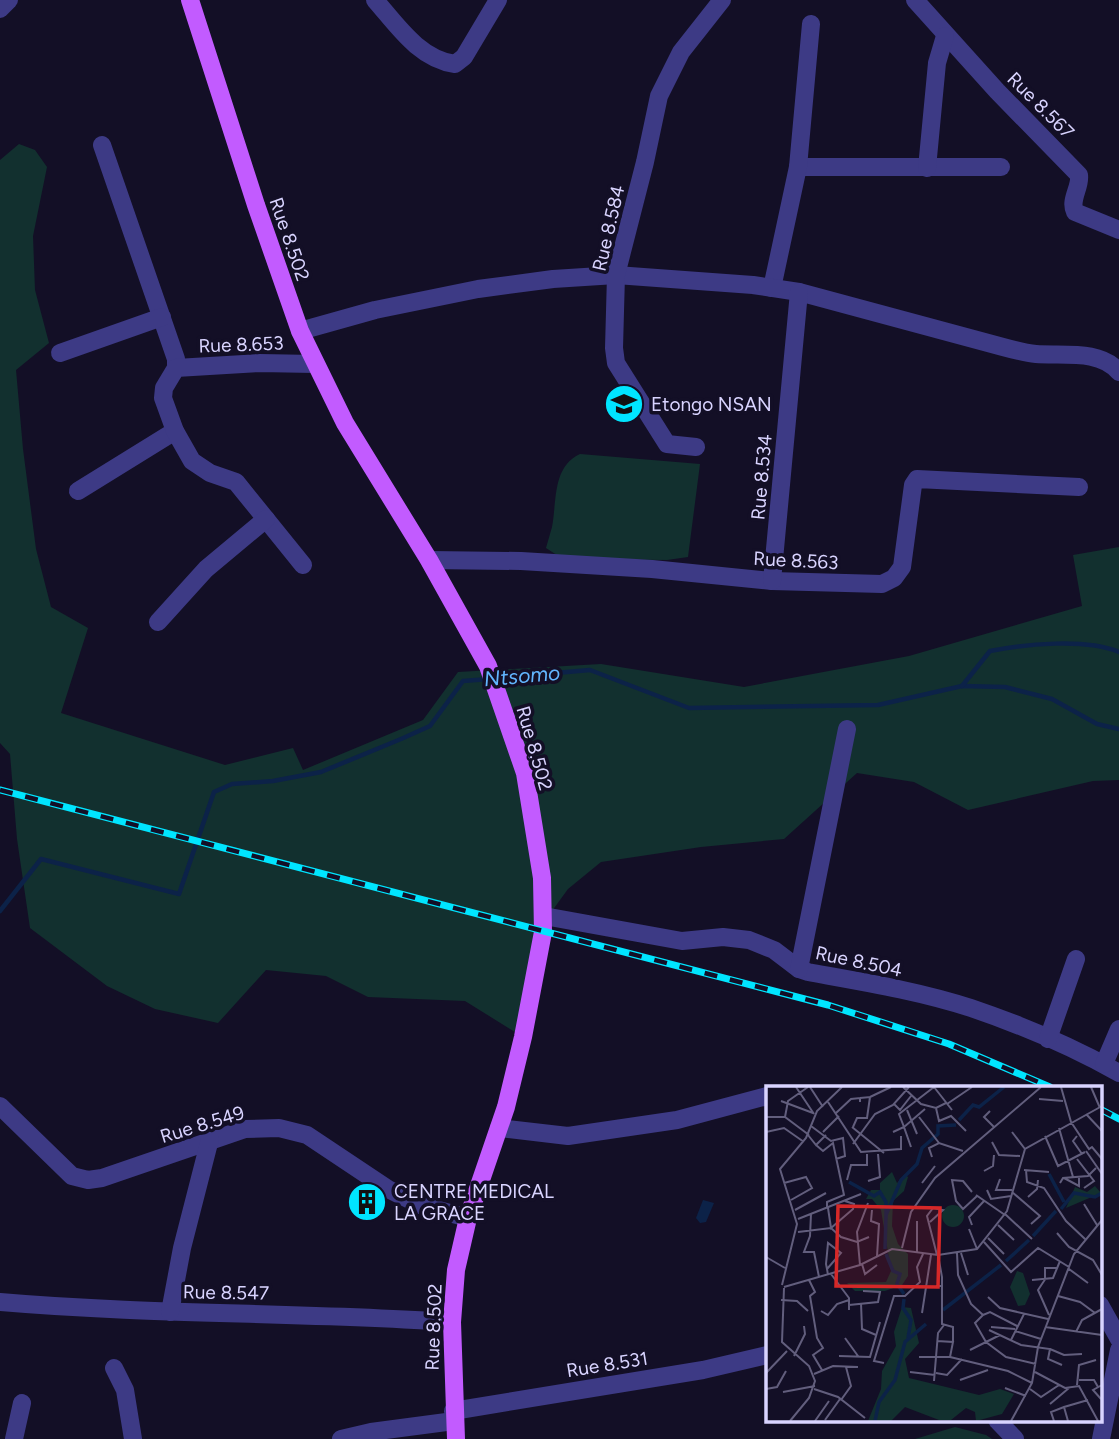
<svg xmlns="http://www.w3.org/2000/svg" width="1119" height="1439" font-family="Figtree,sans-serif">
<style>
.green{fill:#12302f}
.water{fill:#0c2248}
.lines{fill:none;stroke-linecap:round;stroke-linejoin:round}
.stream{stroke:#0c2248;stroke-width:4.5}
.minor{stroke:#3d3a85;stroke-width:18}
.major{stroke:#c25bff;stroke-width:18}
.rail-casing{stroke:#00e5ff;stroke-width:7}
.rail{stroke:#130f26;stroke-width:4.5;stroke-dasharray:13;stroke-linecap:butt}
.labels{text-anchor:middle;stroke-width:7;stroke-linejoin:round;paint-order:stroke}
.street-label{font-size:19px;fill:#d9d4ff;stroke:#130f26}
.poi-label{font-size:19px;fill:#d9d4ff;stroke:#130f26;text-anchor:start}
.water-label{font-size:21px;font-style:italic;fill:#62b6ff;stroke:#130f26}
.inset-river{fill:none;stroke:#0c2248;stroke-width:3.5}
.inset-road{fill:none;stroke:#625e7d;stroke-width:2}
.view{fill:#d62828;fill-opacity:0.15;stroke:#d62828;stroke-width:3.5}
.inset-edge{fill:none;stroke:#d9d4ff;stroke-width:3.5}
</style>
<rect width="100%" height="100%" fill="#130f26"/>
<g class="green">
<path d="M19,144L35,150L47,167L33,236L35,290L49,343L16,370L23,449L36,549L51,607L88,628L61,713L225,765L293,748L303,770L423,720L458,672L601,664L744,687L909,656L1082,606L1073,555L1119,547V780L1093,781L968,810L914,782L857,773L784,839L701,847L601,862L568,889L544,922L523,1037L465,1001L368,997L326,976L266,970L218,1023L155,1009L107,986L30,928L17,839L10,754L0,743V160Z"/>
<path d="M580,454L700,464L688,557L667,560L563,559L546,548C548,541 550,534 552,527C557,501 552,467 580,454Z"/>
<path d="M955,1427L986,1435L992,1439H915Z"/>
</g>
<path class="water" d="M703,1200L714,1203L706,1222L700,1223L696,1218Z"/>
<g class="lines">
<g class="stream">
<path d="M498,678L590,670L689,708L878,705L962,686L1005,687L1052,699L1097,724L1119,729"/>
<path d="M962,686L990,651C1025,644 1086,638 1119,652"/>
<path d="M0,911L41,859L179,894L214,792L232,784L273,781L321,772L401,739L430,726L463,681L489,679"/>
</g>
<g class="minor">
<path d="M375,0C397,25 419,59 455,64L464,57L498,0"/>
<path d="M915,0L997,91L1079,175C1081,187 1069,200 1075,212L1119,230"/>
<path d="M0,9L9,0"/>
<path d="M102,145L176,359V368"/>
<path d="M798,167H1001"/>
<path d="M927,168L937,63L945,36"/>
<path d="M772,288L798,167L811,24"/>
<path d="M300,331L375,310L478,289L553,279L616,275L753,285L799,292L1003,347C1014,350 1025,353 1036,354C1063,356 1100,349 1119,372"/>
<path d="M60,353L162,317"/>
<path d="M696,447L667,444L616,363L614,348L616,275L645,162L659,96L681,52L722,0"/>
<path d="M78,491L175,431"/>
<path d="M429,560L521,561L652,569L772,581L882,584L894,578L902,567L913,485L917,479L1079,487"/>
<path d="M303,565L236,482L210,473L192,461L175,431L163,398L164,388L176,368L259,363L315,364"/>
<path d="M772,581L799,292"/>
<path d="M158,622L206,569L266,519"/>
<path d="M544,916L682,941L723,937L749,940L774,950L799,969L808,972C863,982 919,991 971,1008C1021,1025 1073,1047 1119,1073"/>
<path d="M799,969L847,729"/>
<path d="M1048,1039L1076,959"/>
<path d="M1104,1064L1119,1029"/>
<path d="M0,1106L72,1176L88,1180L102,1178L245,1129L279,1128L307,1135L388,1189L420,1205L468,1218"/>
<path d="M499,1128L568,1136L677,1120L767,1096"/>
<path d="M0,1302C150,1315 301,1312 452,1322"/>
<path d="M1100,1305L1119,1339"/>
<path d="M170,1312L182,1248L210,1139"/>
<path d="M114,1368L125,1390L133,1439"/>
<path d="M453,1411L703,1370L767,1355"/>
<path d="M997,1420L1015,1439"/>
<path d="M14,1439L22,1403"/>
<path d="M341,1439L371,1432L454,1421"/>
<path d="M1101,1439L1119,1350"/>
</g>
<path class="major" d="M190,0L256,205L300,331L345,423L429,560L488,666L525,773L542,878L543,932L523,1037L506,1107L468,1218L456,1270L452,1322L456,1439"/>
<g class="rail-casing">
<g id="rail">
<path d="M0,790L828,1005L949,1044L1050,1087"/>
<path d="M1100,1109L1119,1119"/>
</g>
</g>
<use href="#rail" class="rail"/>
</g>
<defs>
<g id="school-disc" transform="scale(2.0125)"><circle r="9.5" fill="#00e5ff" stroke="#130f26"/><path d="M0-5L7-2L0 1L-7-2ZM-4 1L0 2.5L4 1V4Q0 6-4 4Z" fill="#111"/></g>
<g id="building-disc" transform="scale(2.0125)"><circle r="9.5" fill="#00e5ff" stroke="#130f26"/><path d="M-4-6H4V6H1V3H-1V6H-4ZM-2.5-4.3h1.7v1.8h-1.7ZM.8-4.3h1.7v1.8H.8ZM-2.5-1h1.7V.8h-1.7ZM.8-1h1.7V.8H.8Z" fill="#111"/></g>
</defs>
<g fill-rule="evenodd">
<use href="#school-disc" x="624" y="404"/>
<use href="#building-disc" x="367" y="1202"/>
</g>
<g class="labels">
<g class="street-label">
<text transform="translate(1041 105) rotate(45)" y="7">Rue 8.567</text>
<text transform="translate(608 228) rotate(-77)" y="7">Rue 8.584</text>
<text transform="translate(290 239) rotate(71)" y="7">Rue 8.502</text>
<text transform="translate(241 344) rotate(-2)" y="7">Rue 8.653</text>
<text transform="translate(761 477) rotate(-85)" y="7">Rue 8.534</text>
<text transform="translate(796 560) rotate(3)" y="7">Rue 8.563</text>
<text transform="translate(535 748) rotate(74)" y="7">Rue 8.502</text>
<text transform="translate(859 961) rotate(12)" y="7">Rue 8.504</text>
<text transform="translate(202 1124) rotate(-17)" y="7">Rue 8.549</text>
<text transform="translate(226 1292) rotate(1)" y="7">Rue 8.547</text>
<text transform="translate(433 1327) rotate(-88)" y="7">Rue 8.502</text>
<text transform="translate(607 1364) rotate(-9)" y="7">Rue 8.531</text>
</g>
<g class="poi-label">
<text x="651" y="411">Etongo NSAN</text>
<text x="394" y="1198">CENTRE MEDICAL<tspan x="394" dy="22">LA GRACE</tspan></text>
</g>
<g class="water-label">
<text transform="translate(522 676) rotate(-5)" y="7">Ntsomo</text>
</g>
</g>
<g transform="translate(766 1086)">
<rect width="336" height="336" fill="#130f26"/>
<path d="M126,86L131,97L139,88L142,91L138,105L127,115L126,140L132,158L142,168V190L136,199L119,205H89L81,197L120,196L125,185L115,124L106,113H100L105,104H114V97ZM329,100L335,107L300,122L309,101L321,106ZM176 130a11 11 0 1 1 22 0a11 11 0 1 1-22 0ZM251,185L257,187L264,208L259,219L252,220L244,201ZM136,221L145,222L153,257L139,273L143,292L213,309L234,303L248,308L236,328L210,335L209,326L200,322L185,334H173L139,321L125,335H102L115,303L116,285L130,260L128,246Z" fill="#12302f"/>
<path class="inset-river" d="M193,34L207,19L213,21L238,1M283,88L298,116M83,96L108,110L114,106L120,116V132M295,123L308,107L329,111L336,107M267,150L290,125M119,163L120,129L135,94L151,78L156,62L172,48V40L190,39M120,168L127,185L134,188L131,198L138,208M240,175L263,154M138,213L137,222L145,234L142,252M177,224L235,179M109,335L113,316L129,294L139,256L160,238"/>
<path class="inset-road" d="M30,1L48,28M44,1L57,21M137,1L155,18L170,22L180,17M168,1L186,24M295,1L305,36M325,1L334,22M104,11L125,1M273,13L297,15M15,15L47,27M62,16L95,66L135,63V50M128,18L134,24L145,10M181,18L206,1M170,22L173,35L185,30L200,45M141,24L151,48M224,25L218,31L228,41M70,27L85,13L94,12V16M320,28L336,45M0,31H19L43,49M19,31L22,15L42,1M153,31L173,57M305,36L323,63L326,61L336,73M45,40L65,55L77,52L79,70L70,73M86,41L118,67M87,41L91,32H101L104,11L94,12M293,42L307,91M0,46L18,42L38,56M57,46L73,30M127,46L138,41L133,28L168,1M246,46L259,63M42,49L50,59L60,49M279,50L292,80L319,66M311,50L307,55L316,68M226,56L233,69L254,70M87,58L109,28L127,19L143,1M50,59L57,65L67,57L78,109L61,116V122M145,61L138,41L159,23M320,65L336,88M166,71L163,62L173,57L197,65M311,73L328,95L318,102M258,84L283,86M260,84L261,96L278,102L300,135L319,153M218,85L227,80L228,69M298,92L313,100V90M234,93L230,104H246M81,94L85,79H101V68M102,95L114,91L112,68M18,97L40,91L46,102L25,114M156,97L169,80M294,97L297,92L322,90L330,82M221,104L225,113L245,110M206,106L197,95L186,94L190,115L197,123L211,110M246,106L274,130L265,138M210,109L239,129M262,111L271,103L272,94M318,118L331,139M62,122L65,142L87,123L88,118L79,115M29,124L60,107M106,124L105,135L113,138L111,170M45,128L44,150L38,166H48L53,191M239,128L266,153M32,133L95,108M151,135V166M164,136L177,124L167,122L161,130L171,169M206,139L203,131L218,115M232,139L248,154M203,143L211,163M32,146L65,142L75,151L91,156L103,151M291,147L303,161L327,174L336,189M222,152L238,168M218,156L245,186L272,162L303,181M136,162L145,126L169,92L275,1M191,167L192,189L205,218L217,229L224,226L251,240M195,167L202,189M0,171L19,182M96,178L99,188L111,179M94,179L91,146L102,117M61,183L75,167L62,157L60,178L61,183L62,189M303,183L322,197M65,188L83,212V224M279,192V182H291M280,192L272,204L283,229M43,194L49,206L44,210L51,252L57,262L47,269L56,284M266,194L287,192L294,175M16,199L31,138L14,83L40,52L51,25L76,1M170,200H176V191L172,169M176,200V238L187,241V256M18,201L94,179L126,163L172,169L211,163L241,125L259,63L336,20M18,202L16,256L43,280L49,295L43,312L24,335M292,210L314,216L329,227M222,211L234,222L282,233M15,214L31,215L42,225M95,217L96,243L110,249M83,219L112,216L114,206L97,205M55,225L62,229L71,218L83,214M156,227L165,169M217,229L209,237L220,256L240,271L270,278M225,241L249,243M279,241L336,249M223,244L255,259L284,263L282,273L296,279M249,245L275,253M310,246L316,234L336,223M79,252L92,270M245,254L258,228M171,255L187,256L184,271L242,285L266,297M284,263L298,269L316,268M204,264L234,249M28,270L39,248L38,240M73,270L104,271L114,236M153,271H184M118,277L108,275L128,210H139L154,196L151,181L157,168M144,286L169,289M269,286L299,302L313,300L332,335M0,287L21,265M170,287L181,289L196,273M48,288L67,280L92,281M194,294L222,284M313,294H328L332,301M168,295L172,247L178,239M311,299L313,279L330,274M239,302L260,310M0,303L11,301L20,285M48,303L72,311L99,332M264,303L275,311L293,299M17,306L49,300M335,313L327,304L336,299M75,314L85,300L80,281M284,318L303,302M59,334L74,313M49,335L63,315M245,335L266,297L272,261L308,168L336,134M288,335L285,326L298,321M302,335L298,321L322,314"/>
<path class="view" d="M72,120L174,122L172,201L70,200Z"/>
<rect width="336" height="336" class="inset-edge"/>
</g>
</svg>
